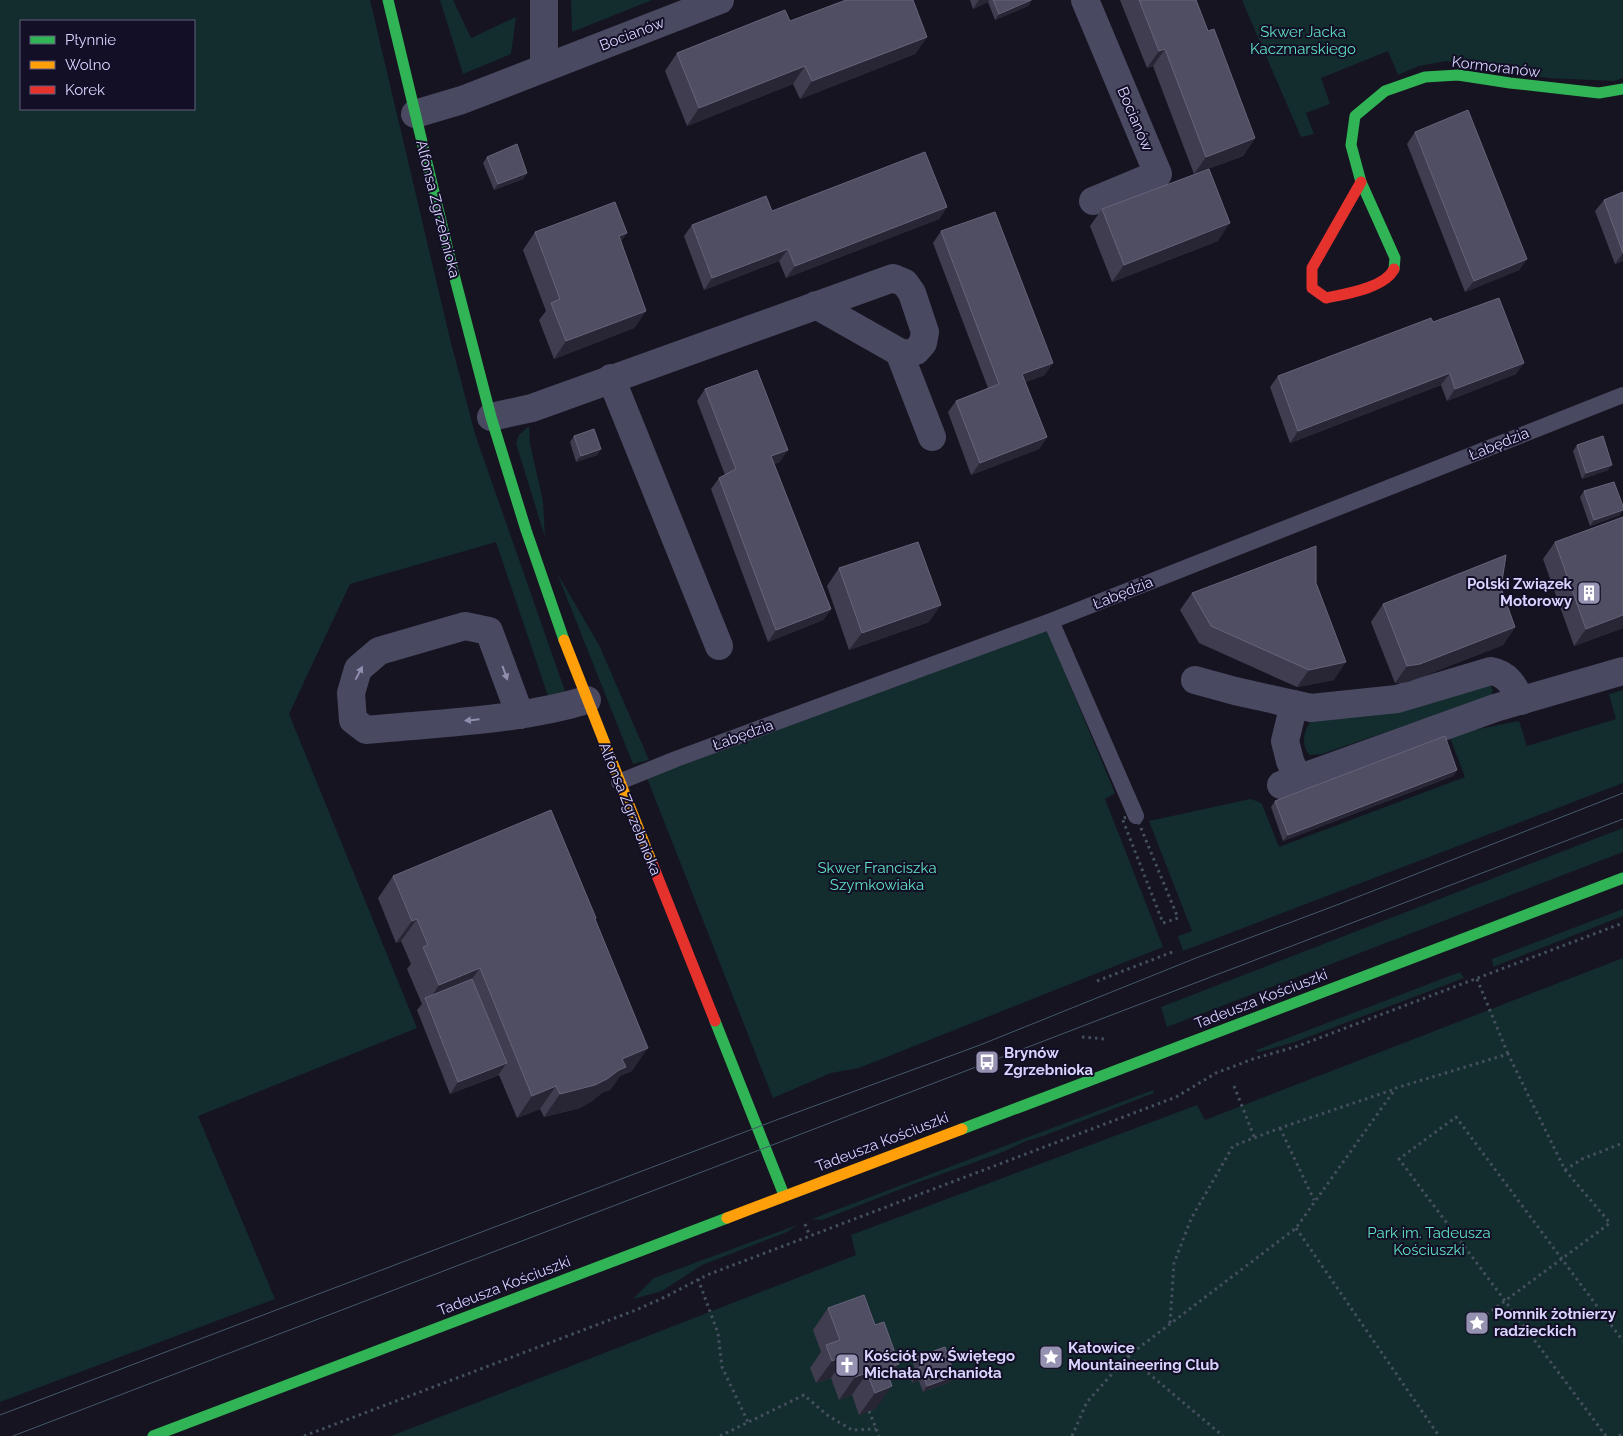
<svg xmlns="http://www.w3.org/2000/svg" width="1623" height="1436" font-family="Raleway,sans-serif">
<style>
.green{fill:#132c2d;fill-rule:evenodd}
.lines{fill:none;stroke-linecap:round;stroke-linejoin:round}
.path{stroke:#44505f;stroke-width:3;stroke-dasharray:2.5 4;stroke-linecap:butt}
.lane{stroke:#4a4962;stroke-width:16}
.street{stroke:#4a4962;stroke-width:28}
.fast{stroke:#30b455;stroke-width:11}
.slow{stroke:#ff9f0a;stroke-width:11}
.jam{stroke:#e5322d;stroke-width:11}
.tram{stroke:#43596b;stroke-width:1}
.wall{fill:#403d50}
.shaded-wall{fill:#282635}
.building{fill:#504e63;stroke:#66637b}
.oneway{fill:#928eb0}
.labels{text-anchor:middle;stroke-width:4;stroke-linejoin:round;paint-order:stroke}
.park-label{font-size:15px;fill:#5fe0c0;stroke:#130f26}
.street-label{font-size:15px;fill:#d9d4ff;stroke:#130f26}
.poi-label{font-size:15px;font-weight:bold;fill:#d9d4ff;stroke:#130f26;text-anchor:start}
</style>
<rect width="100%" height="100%" fill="#161421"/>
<g class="green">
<path d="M0,0H370L450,339L475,434L565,691L548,696L496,542L350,584L289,714L417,1028L198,1116L275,1299L0,1402ZM21,21H194V109H21Z"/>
<path d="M440,0H453L471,38L516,17L511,54L463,74Z"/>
<path d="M571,0H652L572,32Z"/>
<path d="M1242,0H1623V78L1614,81L1548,78L1446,61L1419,66L1398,75L1388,51L1321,78L1330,104L1306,113L1314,134L1301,137Z"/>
<path d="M529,426L530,444L543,501L545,537L516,443L519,435Z"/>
<path d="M557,573L599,645L649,760L633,764Z"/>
<path d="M1047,630L1115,793L1105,799L1163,947L859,1068L831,1073L773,1098L647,778Z"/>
<path d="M1490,685L1493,690L1491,696L1322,754L1310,755C1300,746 1304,730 1311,720Z"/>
<path d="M1623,690V783L1183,951L1178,936L1192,931L1149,821L1250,799L1257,801L1262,804L1279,847L1465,777L1449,735L1519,721L1527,746L1616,719L1609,694Z"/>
<path d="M1623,828V852L1167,1027L1161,1007Z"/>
<path d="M1623,909V916L1493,967L1492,959Z"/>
<path d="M1623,958V1436H391L856,1255L851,1235L1197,1105L1205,1120Z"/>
<path d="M1460,972L1464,978L1295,1042L1259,1052L1254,1051Z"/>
<path d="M1153,1090L1154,1093L1043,1136L1026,1141L1003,1152L911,1185L822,1220L812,1219Z"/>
<path d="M797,1225L787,1232L702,1265L662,1291L633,1299L654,1278Z"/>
</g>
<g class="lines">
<g class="path">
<path d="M1136,816L1178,918L1163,923L1122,818Z"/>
<path d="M1477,979L1508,1054"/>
<path d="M1097,981L1175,951"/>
<path d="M1082,1037L1105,1039"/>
<path d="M1234,1086L1255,1139"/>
<path d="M1280,1128L1314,1200"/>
<path d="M1565,1170L1582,1159L1623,1143"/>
<path d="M805,1224L810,1236"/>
<path d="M1296,1228L1439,1436"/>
<path d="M698,1279L718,1333L722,1367L748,1422"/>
<path d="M1170,1323L1174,1263L1191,1219L1233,1146L1280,1128L1395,1089"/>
<path d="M1128,1356L1223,1436"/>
<path d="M869,1411L879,1436"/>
<path d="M304,1436L636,1310L665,1297L707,1275L1176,1097L1216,1073L1253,1059L1298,1046L1623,923"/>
<path d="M720,1436L804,1395L827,1415L852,1430L876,1429"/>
<path d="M1072,1436L1087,1402L1128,1356L1296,1228L1396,1088L1508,1054L1565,1170L1610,1223L1486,1315"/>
<path d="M1606,1436L1399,1159L1456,1117L1623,1341"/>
<path d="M1619,1436L1623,1433"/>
</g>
<g class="lane">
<path d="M1051,621L1136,816"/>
<path d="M619,782L676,759L1051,621L1623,395"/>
</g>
<g class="street">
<path d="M544,0V67"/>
<path d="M1085,0L1158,174L1093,201"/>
<path d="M415,114L462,100L720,0"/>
<path d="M899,352L932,437"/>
<path d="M611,378L719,646"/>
<path d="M491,417L532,408L893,278L905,283L912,293L925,332L923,343L916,351L908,354L899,352L816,305"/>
<path d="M1195,680L1235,691L1311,708L1397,699L1491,671C1508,674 1514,686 1521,701"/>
<path d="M1294,704L1285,741L1290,761L1298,779"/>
<path d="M520,715L489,631L465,626L379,651L358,669L351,693L353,720L366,730C440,723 516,721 587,700"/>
<path d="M1281,785L1495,708L1623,671"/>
</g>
<g class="fast">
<path d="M388,0L452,267L491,417L526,530L564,640"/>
<path d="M1394,269L1395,258L1361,182L1351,145L1355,116L1385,91L1425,77L1458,75L1510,83L1599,93L1623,89"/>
<path d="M715,1021L784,1195"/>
<path d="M962,1129L1623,878"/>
<path d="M153,1436L727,1218"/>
</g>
<g class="slow">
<path d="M564,640L652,863"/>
<path d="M727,1218L962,1129"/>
</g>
<g class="jam">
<path d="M1361,182L1312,268V288L1326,298C1345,294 1385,288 1394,269"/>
<path d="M652,863L715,1021"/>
</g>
<g class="tram">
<path d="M0,1415L779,1119L980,1045L1196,958L1342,903L1623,793"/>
<path d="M13,1436L1623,819"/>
</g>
</g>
<g class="wall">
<path d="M970,0H1032L1028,6L995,20L988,2L973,9Z"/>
<path d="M1120,0H1196L1208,31L1255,138L1243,156L1194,174L1153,66L1147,68Z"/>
<path d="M790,21L927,37L915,54L800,99L793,84L687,126L665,71L677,53Z"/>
<path d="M1415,132L1527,259L1519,270L1465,292L1407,144Z"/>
<path d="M487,157L527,173L523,179L494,190L483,163Z"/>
<path d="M1623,192V261L1615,264L1595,211L1604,200Z"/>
<path d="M947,207L939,219L786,278L779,261L704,290L684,236L692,225L772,211Z"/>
<path d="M1102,209L1218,241L1112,282L1090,226Z"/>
<path d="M941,231L1045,375L1025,382L1047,437L1039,449L971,475L948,412L956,401L988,388L933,243Z"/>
<path d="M535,232L627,233L621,241L646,311L634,328L554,359L539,320L546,311L523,250Z"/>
<path d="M1433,322L1516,374L1447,401L1441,385L1290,443L1270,387L1278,376Z"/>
<path d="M705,389L780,462L774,464L831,609L823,620L768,642L711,489L719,478L725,475L697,401Z"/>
<path d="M574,436L601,449L597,455L576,462L570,442Z"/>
<path d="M1577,445L1608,470L1582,479L1573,451Z"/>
<path d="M1584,491L1620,515L1590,526L1580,497Z"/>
<path d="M1623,517V628L1574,646L1543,559L1555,542Z"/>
<path d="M839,568L929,622L849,650L827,586Z"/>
<path d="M1316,583L1334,680L1297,687L1199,643L1180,610L1192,593Z"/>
<path d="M1501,588L1515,627L1503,645L1408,682L1395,683L1371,622L1383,604Z"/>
<path d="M1457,770L1453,776L1283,841L1271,807L1275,801Z"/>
<path d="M393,876L596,918L595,920L632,1071L620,1076L610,1090L603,1092L592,1101L580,1108L544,1117L540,1109L517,1118L499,1075L450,1094L417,1010L422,1004L407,969L411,964L401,941L396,943L378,898Z"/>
<path d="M828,1308L875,1325L889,1378L876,1408L859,1415L852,1395L839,1400L831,1378L816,1383L810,1368L821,1352L813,1330Z"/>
<path d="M917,1357L955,1376L950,1382L923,1392L919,1381L912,1383L910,1376L915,1370L913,1363Z"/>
</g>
<g class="shaded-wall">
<path d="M979,0H989L988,2L973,9Z"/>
<path d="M1032,0L1028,6L995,20L999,14Z"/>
<path d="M927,37L915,54L800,99L812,81Z"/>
<path d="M1165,49L1153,66L1147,68L1159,51Z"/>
<path d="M805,66L793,84L687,126L699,108Z"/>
<path d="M1255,138L1243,156L1194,174L1206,157Z"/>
<path d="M527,173L523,179L494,190L498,184Z"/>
<path d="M947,207L939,219L786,278L795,266Z"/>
<path d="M1230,223L1218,241L1112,282L1124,265Z"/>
<path d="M627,233L615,250L619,236Z"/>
<path d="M788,249L779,261L704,290L712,278Z"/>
<path d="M1623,253V261L1615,264Z"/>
<path d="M1527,259L1519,270L1465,292L1474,281Z"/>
<path d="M646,311L634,328L554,359L566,341Z"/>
<path d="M1053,363L1045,375L1014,386L1022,374Z"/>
<path d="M1524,363L1516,374L1447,401L1455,389Z"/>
<path d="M1450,373L1441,385L1290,443L1298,431Z"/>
<path d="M1047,437L1039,449L971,475L980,463Z"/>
<path d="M601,449L597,455L576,462L581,456Z"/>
<path d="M788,450L780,462L763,468L771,456Z"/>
<path d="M1612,465L1608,470L1582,479L1586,473Z"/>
<path d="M1623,510L1620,515L1590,526L1594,520Z"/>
<path d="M941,605L929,622L849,650L862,633Z"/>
<path d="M831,609L823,620L768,642L776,630Z"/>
<path d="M1623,615V628L1574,646L1586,629Z"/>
<path d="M1515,627L1503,645L1408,682L1395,683L1407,666Z"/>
<path d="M1346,662L1334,680L1297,687L1309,670Z"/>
<path d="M1457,770L1453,776L1283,841L1288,835Z"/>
<path d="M417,919L401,941L396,943L412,921Z"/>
<path d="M480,968L464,990L427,1003L439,985Z"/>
<path d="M648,1048L632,1071L620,1076L610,1090L603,1092L592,1101L580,1108L544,1117L560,1094L622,1059Z"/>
<path d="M507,1063L498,1075L450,1094L458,1082Z"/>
<path d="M556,1086L540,1109L517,1118L532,1096Z"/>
<path d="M846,1355L831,1378L816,1383L832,1361Z"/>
<path d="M899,1364L884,1386L886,1369Z"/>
<path d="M867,1373L852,1395L839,1400L855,1377Z"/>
<path d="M923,1375L919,1381L912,1383L916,1377Z"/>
<path d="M955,1376L950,1382L923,1392L927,1386Z"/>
<path d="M892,1386L876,1408L859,1415L875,1393Z"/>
</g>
<g class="building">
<path d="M846,0H913L927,37L812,81L805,66L699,108L677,53L785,10L790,21Z"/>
<path d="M993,0H1031L999,14Z"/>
<path d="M1139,0H1196L1208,31L1214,29L1255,138L1206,157L1165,49L1159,51Z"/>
<path d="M1468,110L1527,259L1474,281L1415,132Z"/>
<path d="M517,144L527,173L498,184L487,157Z"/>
<path d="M925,152L947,207L795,266L788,249L712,278L692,225L766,196L772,211Z"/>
<path d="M1209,169L1230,223L1124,265L1102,209Z"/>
<path d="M1623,192V253L1604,200Z"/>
<path d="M615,202L627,233L619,236L646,311L566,341L551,303L560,299L535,232Z"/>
<path d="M995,212L1053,363L1022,374L1047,437L980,463L956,401L999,384L941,231Z"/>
<path d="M1499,298L1524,363L1455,389L1450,373L1298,431L1278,376L1431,318L1433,322Z"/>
<path d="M757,370L788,450L771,456L831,609L776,630L719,478L736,469L705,389Z"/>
<path d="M594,429L601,449L581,456L574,436Z"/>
<path d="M1603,436L1612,465L1586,473L1577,445Z"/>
<path d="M1614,482L1623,506V510L1594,520L1584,491Z"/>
<path d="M1623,517V615L1586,629L1555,542Z"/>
<path d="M918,542L941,605L862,633L839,568Z"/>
<path d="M1316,546V583L1346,662L1309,670L1211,626L1192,593Z"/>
<path d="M1506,555L1501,588L1515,627L1420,664L1407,666L1383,604Z"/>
<path d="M1445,736L1457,770L1288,835L1275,801Z"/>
<path d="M551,810L596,918L595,919L648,1048L622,1059L626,1067L619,1070L607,1079L595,1085L560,1094L556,1086L532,1096L480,968L439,985L423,947L428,945L417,919L412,921L393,876Z"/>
<path d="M472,979L507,1063L458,1082L425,998Z"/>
<path d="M864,1295L875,1325L884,1322L899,1364L886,1369L892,1386L875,1393L867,1373L855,1377L846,1355L832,1361L826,1345L840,1340L828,1308Z"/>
<path d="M945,1347L955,1376L927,1386L923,1375L916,1377L914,1370L921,1367L917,1357Z"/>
</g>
<defs><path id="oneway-solid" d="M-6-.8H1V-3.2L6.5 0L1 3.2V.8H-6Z" transform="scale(1.25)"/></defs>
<g class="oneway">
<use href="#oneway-solid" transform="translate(359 673) rotate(-62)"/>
<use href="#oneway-solid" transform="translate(505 673) rotate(70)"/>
<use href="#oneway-solid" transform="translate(472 720) rotate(174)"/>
</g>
<defs>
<g id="building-square" transform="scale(1.25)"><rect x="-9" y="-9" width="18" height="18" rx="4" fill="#9591b1" stroke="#130f26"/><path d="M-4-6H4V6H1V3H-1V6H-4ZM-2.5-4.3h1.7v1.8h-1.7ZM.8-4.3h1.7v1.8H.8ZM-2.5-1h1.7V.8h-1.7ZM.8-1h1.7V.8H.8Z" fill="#fff"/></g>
<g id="bus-square" transform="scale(1.25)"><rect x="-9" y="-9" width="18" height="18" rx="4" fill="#9591b1" stroke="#130f26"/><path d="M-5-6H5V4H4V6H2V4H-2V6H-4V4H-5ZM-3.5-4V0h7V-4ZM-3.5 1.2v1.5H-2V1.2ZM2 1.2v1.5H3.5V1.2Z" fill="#fff"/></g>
<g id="sight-square" transform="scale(1.25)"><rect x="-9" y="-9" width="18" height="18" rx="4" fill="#9591b1" stroke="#130f26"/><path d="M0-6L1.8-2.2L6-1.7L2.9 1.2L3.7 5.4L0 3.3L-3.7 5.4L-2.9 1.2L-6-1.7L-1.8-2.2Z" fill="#fff"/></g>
<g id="church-square" transform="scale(1.25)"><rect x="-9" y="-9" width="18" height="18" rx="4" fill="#9591b1" stroke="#130f26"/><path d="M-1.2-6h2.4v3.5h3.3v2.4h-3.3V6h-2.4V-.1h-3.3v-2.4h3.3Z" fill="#fff"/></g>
</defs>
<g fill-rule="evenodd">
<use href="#building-square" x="1589" y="593"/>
<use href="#bus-square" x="987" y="1062"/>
<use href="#sight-square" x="1477" y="1323"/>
<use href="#sight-square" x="1051" y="1357"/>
<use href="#church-square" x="847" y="1365"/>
</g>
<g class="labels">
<g class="park-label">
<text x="1303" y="37">Skwer Jacka<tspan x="1303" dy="17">Kaczmarskiego</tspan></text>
<text x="877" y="873">Skwer Franciszka<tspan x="877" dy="17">Szymkowiaka</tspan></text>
<text x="1429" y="1238">Park im. Tadeusza<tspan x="1429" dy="17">Kościuszki</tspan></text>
</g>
<g class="street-label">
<text transform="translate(632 34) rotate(-21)" y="5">Bocianów</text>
<text transform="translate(1496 67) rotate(7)" y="5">Kormoranów</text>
<text transform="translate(1135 119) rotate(67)" y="5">Bocianów</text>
<text transform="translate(438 209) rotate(76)" y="5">Alfonsa Zgrzebnioka</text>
<text transform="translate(1499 444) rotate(-22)" y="5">Łabędzia</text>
<text transform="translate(1123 593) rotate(-22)" y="5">Łabędzia</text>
<text transform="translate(743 735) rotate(-20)" y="5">Łabędzia</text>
<text transform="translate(630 809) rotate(68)" y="5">Alfonsa Zgrzebnioka</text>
<text transform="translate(1261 999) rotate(-21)" y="5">Tadeusza Kościuszki</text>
<text transform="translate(882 1142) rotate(-21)" y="5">Tadeusza Kościuszki</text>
<text transform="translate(504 1286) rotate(-21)" y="5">Tadeusza Kościuszki</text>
</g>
<g class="poi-label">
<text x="1572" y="589" text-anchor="end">Polski Związek<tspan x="1572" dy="17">Motorowy</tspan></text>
<text x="1004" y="1058">Brynów<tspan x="1004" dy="17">Zgrzebnioka</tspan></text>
<text x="1494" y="1319">Pomnik żołnierzy<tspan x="1494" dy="17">radzieckich</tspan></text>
<text x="1068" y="1353">Katowice<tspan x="1068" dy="17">Mountaineering Club</tspan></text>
<text x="864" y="1361">Kościół pw. Świętego<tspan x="864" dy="17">Michała Archanioła</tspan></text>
</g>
</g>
<rect x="20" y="20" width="175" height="90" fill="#130f26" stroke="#625e7d"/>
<rect x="30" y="36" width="25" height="8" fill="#30b455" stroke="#625e7d"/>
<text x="65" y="45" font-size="15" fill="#d9d4ff">Płynnie</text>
<rect x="30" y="61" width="25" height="8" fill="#ff9f0a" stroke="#625e7d"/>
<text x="65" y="70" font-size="15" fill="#d9d4ff">Wolno</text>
<rect x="30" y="86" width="25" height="8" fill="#e5322d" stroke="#625e7d"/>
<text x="65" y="95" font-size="15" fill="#d9d4ff">Korek</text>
</svg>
